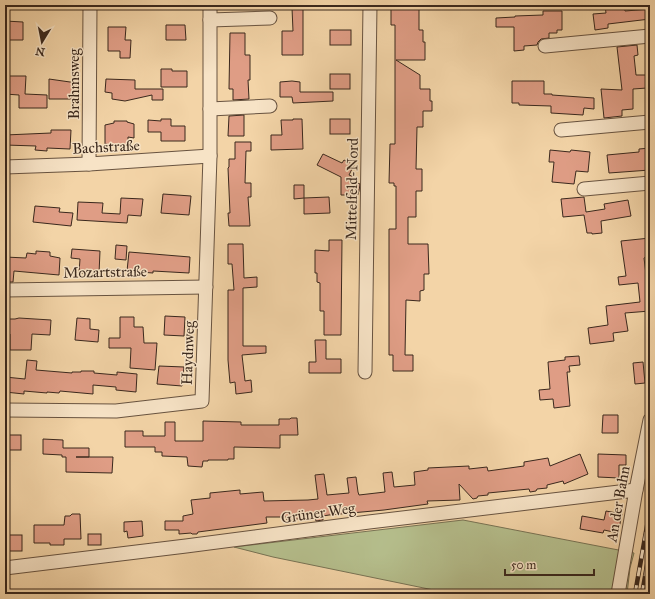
<svg xmlns="http://www.w3.org/2000/svg" width="655" height="599" font-family="'IM FELL Great Primer',serif">
<style>
.green{fill:#b5be8c;stroke:#787354}
.building{fill:#df9d85;stroke:#3a281d}
.lines{fill:none;stroke-linecap:round;stroke-linejoin:round}
.minor-casing{stroke:#685340;stroke-width:15}
.minor{stroke:#f7e3c6;stroke-width:13}
.rail-casing{stroke:#3a281d;stroke-width:4.5}
.rail{stroke:#f7e3c6;stroke-width:3;stroke-dasharray:9;stroke-linecap:butt}
.labels{text-anchor:middle;stroke-width:3;stroke-linejoin:round;paint-order:stroke}
.street-label{font-size:15px;fill:#3a281d;stroke:#f7e3c6}
</style>
<rect width="100%" height="100%" fill="#f3d4a7"/>
<filter id="stains"><feTurbulence type="fractalNoise" baseFrequency=".005" numOctaves="4"/><feColorMatrix values="0 0 0 0 .2 0 0 0 0 .09 0 0 0 0 .02 0 0 0 .5 -.17"/></filter>
<radialGradient id="worn" r=".72"><stop offset=".6" stop-color="#630" stop-opacity="0"/><stop offset="1" stop-color="#630" stop-opacity=".3"/></radialGradient>
<path class="green" d="M463,520L634,553L630,568L627,594H453L273,557L234,547Z"/>
<g class="building">
<path d="M396,5H419V30H423V42H425V60H396L420,75V89H430V101H432V111H423V127H417L416,169H422V191H416V217H408V244H428L429,274H424V290L420,291V301L406,300L405,355H413V371H393V355H389V229H396V186H394V183H389L390,144H395V25H391V9H396Z"/>
<path d="M605,5H624L625,11L650,9V19L608,24V28L595,30L593,14L606,13Z"/>
<path d="M292,8H303V55H282V31H293Z"/>
<path d="M543,11H562V30H557V33H549V38L541,39L538,42L537,45L524,46V50L514,51V27H496V18L515,17V16L543,15Z"/>
<path d="M5,21L23,22V40H5Z"/>
<path d="M166,25H185L186,40H166Z"/>
<path d="M108,27H126L125,40H131L130,58H120V51H108Z"/>
<rect x="330" y="30" width="21" height="15"/>
<path d="M230,33H245V55H250V80H248L249,99L233,100V89H229Z"/>
<path d="M637,45L638,55L634,56L636,75H646L647,88L633,89V109L622,110V116L604,118L601,89L622,90L617,47Z"/>
<path d="M161,69H172V71H187V87H161Z"/>
<rect x="330" y="74" width="20" height="15"/>
<path d="M5,76H26L25,94L47,95V108H19V95L5,94Z"/>
<path d="M49,79L77,83V93H72V99H49Z"/>
<path d="M106,79L135,80V89H163V100H152V95L125,101L112,99V93L105,92Z"/>
<path d="M292,81L300,82V92H333V101L293,103L292,97H280V82Z"/>
<path d="M512,81H544V94H552V95L594,98V109L584,108L583,115L551,113V106L519,105V103H512Z"/>
<path d="M244,115V136H228L229,116Z"/>
<path d="M161,119H171V126H185V141H161V132H148V120L161,121Z"/>
<path d="M293,119H302L303,149L271,150V135H282L281,120H293Z"/>
<rect x="330" y="119" width="20" height="15"/>
<path d="M114,121H127V122L134,124V138L128,137V144L118,146L105,144V125L114,123Z"/>
<path d="M51,130H71L70,149L47,148V151L35,150L36,146L5,145V135L51,133Z"/>
<path d="M235,142H251V151H246L245,183H251V197H248L250,226H229L228,213H230L228,168L229,167V159H235Z"/>
<path d="M650,148V170L609,173L607,155L639,152V149Z"/>
<path d="M550,150L570,152L571,150L590,152L588,172L576,171L574,184L552,182L554,162H549Z"/>
<path d="M323,154L342,163L344,160L354,165L349,175L357,178L355,182L360,184L359,191L357,197L353,195H341V177L317,165Z"/>
<path d="M294,185H304V198L329,197L330,213L304,214V198L294,199Z"/>
<path d="M163,194L191,196L189,215L161,213Z"/>
<path d="M584,197L586,212L605,209L604,204L628,200L631,216L601,221L602,233L592,234V233H587L584,215L563,217L561,199Z"/>
<path d="M121,198L143,199L141,216L128,215L127,223L77,220L78,202L103,203L102,213L120,214Z"/>
<path d="M35,206L60,208L59,212L73,213L71,226L33,222Z"/>
<path d="M650,238V254H646V257L644,258L648,291H650V311L625,313L628,331L613,333L614,341L590,344L588,328L608,325L606,306L640,302L638,283L619,285L618,277L626,276L621,241Z"/>
<path d="M329,240H342L341,335H324V311H320V283L317,282V273H315V250L329,251Z"/>
<path d="M228,244H243L244,278L257,277V287L243,288V346H266V353L242,355L245,381L251,380L252,392L236,394L235,382L230,383L228,360V290H234L232,264H228Z"/>
<path d="M116,245L127,246L126,260L115,259Z"/>
<path d="M72,249L100,251L99,274L79,273L80,259L71,258Z"/>
<path d="M36,251L50,252V256L60,258L59,275L14,271L13,282H5V257L26,258L27,253L36,254Z"/>
<path d="M129,252L190,257L189,273L153,271V273L127,271Z"/>
<path d="M165,316L185,317L184,336L164,335Z"/>
<path d="M120,317H134V327H143L144,343H157L155,370L130,368L131,348H109V338H120Z"/>
<path d="M19,318L51,320L50,335L32,334L31,350H10V334H5V319H15Z"/>
<path d="M77,318L90,319V329L99,330L98,342L75,340Z"/>
<path d="M315,340H326V359H341V373H309V362H316Z"/>
<path d="M579,356L580,365L569,366L570,372H567L570,406L554,408L553,399L540,400L539,390L550,389L548,362L565,360V357Z"/>
<path d="M27,360L37,361L36,370L72,373V372H81V371H94V373L117,375V372L137,374L136,392L116,390V387L93,385V394L60,391L59,393L47,392V393L24,391V394L5,392V377L25,379Z"/>
<path d="M643,362L645,383L635,384L633,363Z"/>
<path d="M159,366L184,367L182,386L157,384Z"/>
<path d="M603,415H618V433H602Z"/>
<path d="M291,418H297L298,435H280V448L234,447V459H228V460H208V461H203L202,467L188,466L187,457L162,456V452H155V447H125V431H143V436H165V422H175V441H203V421L241,422V425H279V419H290Z"/>
<rect x="5" y="435" width="16" height="15"/>
<path d="M43,439L63,440V448H89V457H76H113L112,473L66,472V457H62V455L43,454Z"/>
<path d="M580,454L588,474L564,484L563,481L547,485V488L537,489L536,491L530,492L529,489L488,493V495L478,496L477,498L473,499L459,484L460,500L427,501L428,504L384,510L329,515L323,516V520L316,521L315,517L287,520V517H266L267,523L198,532L197,534H192L191,533L179,534V530H165V521H183V516L193,514L191,500L210,498V493L240,490V494L263,492L264,501L308,500L318,499L315,475L324,474L327,495L349,493L347,478L356,477L358,492L359,495L385,492L383,473L392,472L394,487L415,485L414,472L428,470V468L469,466V469L487,467L488,471L524,466V462L548,458L550,466Z"/>
<path d="M598,454L626,455V465H619V478L598,477Z"/>
<path d="M606,511L622,514L618,533L604,530L603,533L580,529L582,516L604,520Z"/>
<path d="M72,514H80L81,539H64V545H50V543H34V525H64L65,516H70Z"/>
<path d="M142,521L143,536L128,538L127,531L124,532V522Z"/>
<rect x="88" y="534" width="13" height="11"/>
<rect x="5" y="535" width="17" height="16"/>
</g>
<g class="lines">
<g class="minor-casing">
<g id="minor">
<path d="M210,20L270,18"/>
<path d="M545,46L650,36"/>
<path d="M210,109L270,106"/>
<path d="M561,130L650,122"/>
<path d="M89,164L90,5"/>
<path d="M5,167L89,164L210,156"/>
<path d="M584,189L650,183"/>
<path d="M5,290L206,287"/>
<path d="M365,372L370,5"/>
<path d="M5,410L116,411L202,401L210,156V5"/>
<path d="M5,568L186,546L369,522L636,490"/>
<path d="M618,594L636,490L650,420"/>
</g>
</g>
<use href="#minor" class="minor"/>
<g class="rail-casing">
<g id="rail">
<path d="M635,594L650,509"/>
<path d="M642,594L650,548"/>
</g>
</g>
<use href="#rail" class="rail"/>
</g>
<g class="labels">
<g class="street-label">
<text transform="translate(74 84) rotate(-90)" y="5">Brahmsweg</text>
<text transform="translate(106 147) rotate(-3)" y="5">Bachstraße</text>
<text transform="translate(352 189) rotate(-89)" y="5">Mittelfeld-Nord</text>
<text transform="translate(105 272) rotate(-1)" y="5">Mozartstraße</text>
<text transform="translate(188 353) rotate(-88)" y="5">Haydnweg</text>
<text transform="translate(618 504) rotate(-80)" y="5">An der Bahn</text>
<text transform="translate(318 513) rotate(-8)" y="5">Grüner Weg</text>
</g>
</g>
<rect width="655" height="599" fill="none" stroke="#f3d4a7" stroke-width="20"/>
<rect x="6" y="6" width="643" height="587" fill="none" stroke="#3a281d" stroke-width="2"/>
<rect x="10" y="10" width="635" height="579" fill="none" stroke="#3a281d"/>
<g transform="translate(42 42) rotate(190)" stroke="#f7e3c6" stroke-width="3" paint-order="stroke">
<path d="M0-3L7 15L0 10L-7 15Z" fill="#3a281d"/>
<text y="-6" font-size="11" font-weight="bold" text-anchor="middle" fill="#3a281d">N</text>
</g>
<path d="M505 569v6h89v-6" fill="none" stroke="#3a281d" stroke-width="2"/>
<text x="511" y="569" font-size="12" fill="#3a281d" stroke="#f7e3c6" stroke-width="3" paint-order="stroke">50 m</text>
<rect width="100%" height="100%" filter="url(#stains)"/>
<rect width="100%" height="100%" fill="url(#worn)"/>
</svg>
